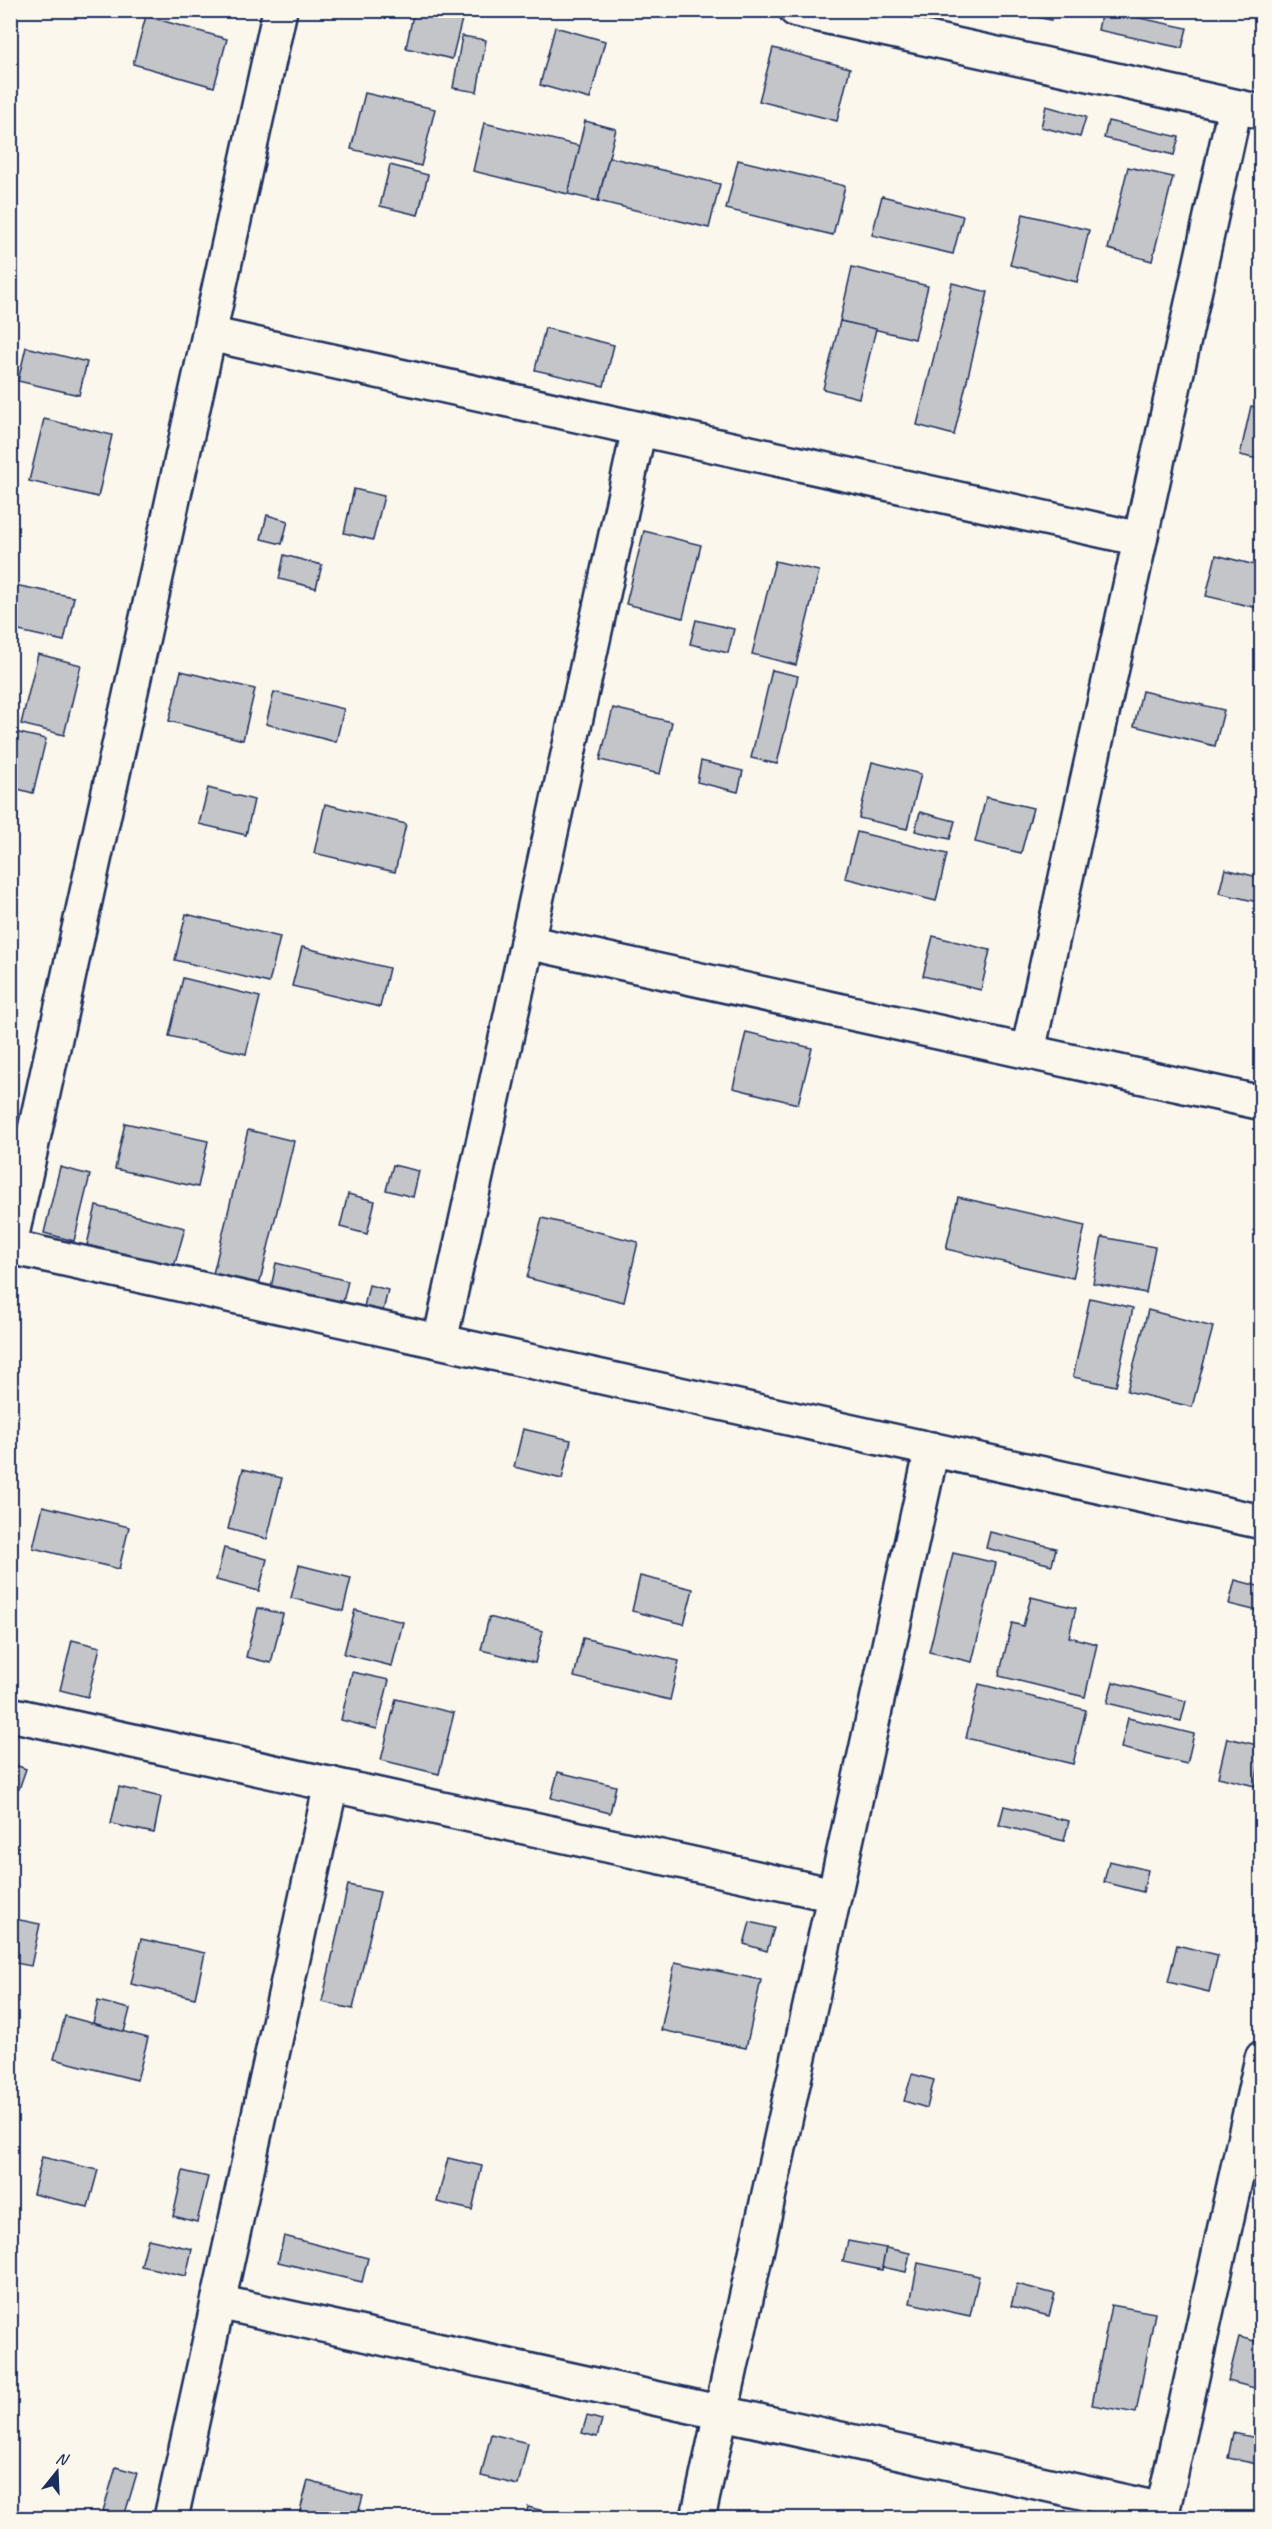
<svg xmlns="http://www.w3.org/2000/svg" width="1272" height="2529" font-family="Caveat,sans-serif">
<style>
.building{fill:#c3c5c9;stroke:#1b2f5e;stroke-width:1.5}
.lines{fill:none;stroke-linecap:round;stroke-linejoin:round}
.minor-casing{stroke:#1b2f5e;stroke-width:38}
.minor{stroke:#fbf7ec;stroke-width:33}
</style>
<rect width="100%" height="100%" fill="#fbf7ec"/>
<filter id="ink" filterUnits="userSpaceOnUse"><feTurbulence type="fractalNoise" baseFrequency=".0167" numOctaves="2"/><feDisplacementMap in="SourceGraphic" scale="12" xChannelSelector="R" yChannelSelector="G"/><feConvolveMatrix kernelMatrix="1 2 1 2 8 2 1 2 1" color-interpolation-filters="sRGB"/></filter>
<g filter="url(#ink)">
<g class="building">
<path d="M414,10H427L462,19L452,59L406,48Z"/>
<path d="M1004,10H1053L1051,20Z"/>
<path d="M1102,10L1187,28L1182,48L1098,30Z"/>
<path d="M146,16L227,39L214,87L133,64Z"/>
<path d="M555,27L605,41L590,99L540,85Z"/>
<path d="M462,36L486,40L477,92L453,88Z"/>
<path d="M773,48L850,68L837,121L759,101Z"/>
<path d="M365,93L435,109L421,166L351,149Z"/>
<path d="M1046,106L1086,117L1080,137L1041,127Z"/>
<path d="M585,121L616,129L598,201L568,194Z"/>
<path d="M1108,121L1179,137L1174,155L1104,138Z"/>
<path d="M484,123L580,146L568,194L473,171Z"/>
<path d="M609,157L720,184L709,228L598,201Z"/>
<path d="M738,160L845,186L833,235L726,209Z"/>
<path d="M390,165L428,175L418,215L380,206Z"/>
<path d="M1128,167L1173,177L1152,261L1108,249Z"/>
<path d="M882,196L963,216L953,254L872,235Z"/>
<path d="M1023,214L1089,230L1077,282L1010,265Z"/>
<path d="M852,267L928,286L915,339L840,321Z"/>
<path d="M952,283L988,292L954,435L917,425Z"/>
<path d="M840,321L876,329L859,398L823,389Z"/>
<path d="M545,328L614,345L604,386L535,370Z"/>
<path d="M26,347L87,362L79,395L18,381Z"/>
<path d="M1251,406L1262,409V460L1240,455Z"/>
<path d="M44,419L112,435L98,497L29,481Z"/>
<path d="M354,489L384,496L373,540L344,533Z"/>
<path d="M267,515L288,521L282,544L261,539Z"/>
<path d="M644,531L701,545L683,618L626,604Z"/>
<path d="M284,555L322,565L316,588L279,579Z"/>
<path d="M1216,555L1255,565L1257,557L1262,558V609L1206,596Z"/>
<path d="M775,561L819,571L796,665L752,654Z"/>
<path d="M10,584L74,597L64,641L10,629Z"/>
<path d="M696,620L734,629L728,653L690,644Z"/>
<path d="M38,654L81,665L64,735L21,724Z"/>
<path d="M772,670L798,676L777,764L751,758Z"/>
<path d="M181,671L255,689L243,740L169,721Z"/>
<path d="M1142,691L1224,710L1215,746L1134,726Z"/>
<path d="M274,692L344,709L336,742L266,724Z"/>
<path d="M613,708L672,722L660,774L600,760Z"/>
<path d="M10,731L46,739L33,793L10,787Z"/>
<path d="M701,761L743,771L738,792L697,782Z"/>
<path d="M872,762L921,774L907,829L859,818Z"/>
<path d="M208,788L254,800L246,835L199,824Z"/>
<path d="M986,797L1033,808L1021,853L975,842Z"/>
<path d="M325,804L406,824L395,872L314,853Z"/>
<path d="M920,812L955,821L950,839L915,831Z"/>
<path d="M857,832L947,854L936,901L845,878Z"/>
<path d="M1225,869L1262,878V903L1219,893Z"/>
<path d="M186,914L280,937L269,983L175,960Z"/>
<path d="M933,936L990,950L981,990L923,976Z"/>
<path d="M302,947L389,968L380,1007L292,986Z"/>
<path d="M183,978L260,997L246,1054L169,1036Z"/>
<path d="M746,1032L812,1048L798,1104L733,1088Z"/>
<path d="M125,1123L208,1141L198,1187L115,1169Z"/>
<path d="M248,1130L294,1141L259,1285L213,1274Z"/>
<path d="M393,1165L419,1171L413,1197L386,1190Z"/>
<path d="M60,1167L90,1175L74,1241L44,1233Z"/>
<path d="M348,1194L375,1201L367,1234L340,1227Z"/>
<path d="M958,1197L1085,1226L1073,1278L946,1249Z"/>
<path d="M96,1206L185,1228L174,1267L87,1245Z"/>
<path d="M542,1218L638,1242L624,1302L527,1278Z"/>
<path d="M1102,1237L1155,1247L1146,1293L1093,1283Z"/>
<path d="M276,1263L348,1281L342,1306L271,1288Z"/>
<path d="M369,1285L388,1290L383,1311L364,1307Z"/>
<path d="M1090,1298L1133,1308L1116,1386L1073,1377Z"/>
<path d="M1148,1310L1213,1327L1192,1407L1127,1391Z"/>
<path d="M523,1429L571,1440L562,1479L514,1467Z"/>
<path d="M243,1469L282,1478L267,1539L228,1529Z"/>
<path d="M43,1506L129,1527L119,1569L33,1548Z"/>
<path d="M990,1532L1056,1548L1052,1565L986,1548Z"/>
<path d="M224,1548L267,1559L259,1591L216,1580Z"/>
<path d="M953,1553L996,1563L972,1662L929,1652Z"/>
<path d="M299,1565L351,1578L343,1611L291,1598Z"/>
<path d="M640,1576L693,1589L684,1624L632,1611Z"/>
<path d="M1235,1580L1262,1587V1612L1229,1604Z"/>
<path d="M1031,1597L1076,1608L1069,1637L1097,1644L1085,1697L999,1676L1012,1623L1023,1626Z"/>
<path d="M258,1608L283,1614L271,1663L246,1657Z"/>
<path d="M355,1610L403,1622L392,1666L344,1654Z"/>
<path d="M489,1617L543,1631L535,1663L481,1650Z"/>
<path d="M583,1638L679,1661L670,1700L574,1677Z"/>
<path d="M72,1640L100,1647L88,1697L60,1690Z"/>
<path d="M352,1672L389,1680L377,1729L341,1720Z"/>
<path d="M1113,1682L1186,1701L1181,1721L1107,1703Z"/>
<path d="M979,1684L1086,1710L1073,1764L966,1738Z"/>
<path d="M396,1699L454,1713L439,1774L381,1760Z"/>
<path d="M1128,1718L1194,1734L1187,1764L1121,1748Z"/>
<path d="M1227,1738L1262,1746L1255,1786L1218,1777Z"/>
<path d="M10,1763L26,1769L19,1789L10,1786Z"/>
<path d="M558,1772L616,1786L610,1813L551,1798Z"/>
<path d="M119,1787L161,1797L154,1833L111,1824Z"/>
<path d="M1004,1806L1069,1821L1064,1841L999,1825Z"/>
<path d="M1109,1861L1148,1870L1143,1892L1104,1882Z"/>
<path d="M348,1885L380,1892L353,2009L322,2002Z"/>
<path d="M10,1918L40,1924L31,1966L10,1962Z"/>
<path d="M750,1922L774,1928L767,1951L744,1944Z"/>
<path d="M141,1939L205,1953L195,1998L131,1984Z"/>
<path d="M1177,1945L1218,1955L1209,1992L1168,1982Z"/>
<path d="M675,1962L761,1980L746,2048L661,2030Z"/>
<path d="M98,2001L130,2009L124,2032L93,2023Z"/>
<path d="M65,2016L148,2038L137,2080L54,2059Z"/>
<path d="M912,2074L934,2080L927,2108L904,2101Z"/>
<path d="M42,2157L98,2170L88,2207L33,2194Z"/>
<path d="M448,2158L482,2166L472,2210L437,2202Z"/>
<path d="M183,2171L208,2177L197,2222L173,2216Z"/>
<path d="M284,2236L368,2258L362,2282L278,2262Z"/>
<path d="M148,2239L192,2249L186,2276L141,2266Z"/>
<path d="M848,2241L886,2248L882,2270L843,2262Z"/>
<path d="M886,2248L910,2253L906,2272L882,2267Z"/>
<path d="M918,2263L979,2276L970,2316L910,2303Z"/>
<path d="M1017,2284L1055,2294L1049,2316L1011,2306Z"/>
<path d="M1111,2305L1155,2313L1136,2413L1092,2405Z"/>
<path d="M1239,2337L1262,2343V2390L1228,2381Z"/>
<path d="M587,2416L602,2420L597,2437L582,2433Z"/>
<path d="M1233,2433L1262,2439V2465L1228,2458Z"/>
<path d="M491,2434L528,2443L518,2485L481,2476Z"/>
<path d="M116,2467L137,2473L124,2517L103,2511Z"/>
<path d="M308,2481L363,2496L357,2518H298Z"/>
<path d="M528,2507L571,2518H525Z"/>
</g>
<g class="lines">
<g class="minor-casing">
<g id="minor">
<path d="M796,10L1262,112"/>
<path d="M209,334L1140,539"/>
<path d="M527,942L1262,1103"/>
<path d="M1028,1051L1235,107"/>
<path d="M10,1244L280,10"/>
<path d="M10,1247L1262,1522"/>
<path d="M440,1341L639,429"/>
<path d="M10,1714L834,1895"/>
<path d="M218,2302L1163,2510"/>
<path d="M171,2518L331,1784"/>
<path d="M698,2518L932,1449"/>
<path d="M1161,2518L1262,2058"/>
</g>
</g>
<use href="#minor" class="minor"/>
</g>
</g>
<rect width="1272" height="2529" fill="none" stroke="#fbf7ec" stroke-width="36"/>
<rect x="18" y="18" width="1236" height="2493" fill="none" stroke="#1b2f5e" stroke-width="2" filter="url(#ink)"/>
<g transform="translate(57 2472) rotate(18)" stroke="#fbf7ec" stroke-width="4.5" paint-order="stroke">
<path d="M0-4.5L10 22L0 15L-10 22Z" fill="#1b2f5e"/>
<text y="-9" font-size="16" font-weight="bold" text-anchor="middle" fill="#1b2f5e">N</text>
</g>
</svg>
